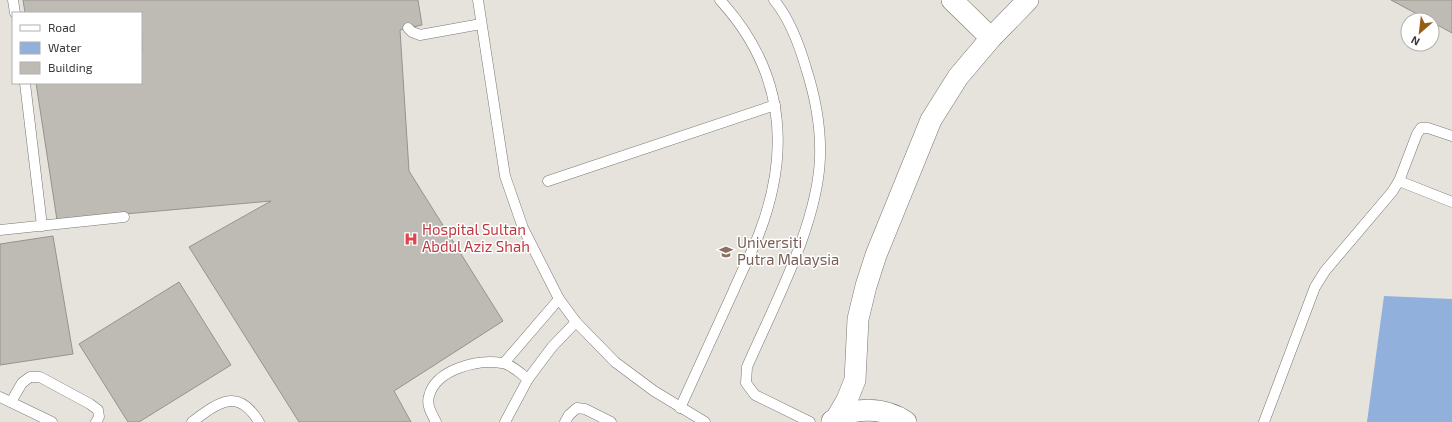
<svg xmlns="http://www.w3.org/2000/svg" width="1452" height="422" font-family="'Exo 2',sans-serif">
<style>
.water{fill:#91b0db}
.building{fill:#bebbb5;stroke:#96938e}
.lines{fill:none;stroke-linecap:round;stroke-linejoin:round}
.service-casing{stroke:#7a7772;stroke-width:11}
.minor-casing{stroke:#7a7772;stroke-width:22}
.service{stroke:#fff;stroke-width:10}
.minor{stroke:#fff;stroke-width:21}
.labels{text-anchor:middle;stroke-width:3;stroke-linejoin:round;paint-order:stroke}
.health-label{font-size:15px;fill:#be3a42;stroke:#fff;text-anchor:start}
.education-label{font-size:15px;fill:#785e54;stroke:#fff;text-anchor:start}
</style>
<rect width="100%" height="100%" fill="#e6e3dd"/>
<path class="water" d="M1384,296L1452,299V422H1367Z"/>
<g class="building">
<path d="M23,0H418L422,25L400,30L409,171L503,321L394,391L411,422H299L189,247L271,201L57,220L36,83H141V51L142,50L141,13H25Z"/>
<path d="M1391,0H1452V33L1432,22V20H1428Z"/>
<path d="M53,236L73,354L0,365V244Z"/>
<path d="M179,282L231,365L139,422H128L79,344Z"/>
</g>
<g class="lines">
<g class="service-casing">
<g id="service">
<path d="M13,0L15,13"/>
<path d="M478,0L505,176L523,228L559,299L576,322L615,362L654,391L705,422"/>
<path d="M774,0C790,19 799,44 806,68C815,96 821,127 820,157C818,224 774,305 747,367L746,383L755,395L810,422"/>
<path d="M408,28L412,32L420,35L481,24"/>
<path d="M25,83L42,226"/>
<path d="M1452,136L1428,128H1421L1417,134L1399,181L1452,202"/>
<path d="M548,181L775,105"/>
<path d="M0,230L124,217"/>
<path d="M504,363L559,299"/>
<path d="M0,397L52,422"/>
<path d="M11,402L22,383L30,377H40L90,404L98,410L99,417L96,422"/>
<path d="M680,408C698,369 715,331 733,292C741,273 751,254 759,234C792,148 783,69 720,0"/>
<path d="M192,422C219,402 238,387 259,422"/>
<path d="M436,422C432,414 426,405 429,396C436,369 478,359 502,363C511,364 521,374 528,379"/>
<path d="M505,422L528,379L552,347L576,322"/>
<path d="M565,422L569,415L577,408L585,409L611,422"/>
<path d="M1264,422L1315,287L1325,271L1392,192L1399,181"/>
</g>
</g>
<g class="minor-casing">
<g id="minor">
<path d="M952,0L991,38"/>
<path d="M837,417L847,400L855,380L858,319L866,286L876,255L931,120L958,77L991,38L1028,0"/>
<path d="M832,421C853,406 885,407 906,422"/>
</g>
</g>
<use href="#service" class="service"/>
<use href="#minor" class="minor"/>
</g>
<defs>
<g id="hospital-bare" transform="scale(1.08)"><path d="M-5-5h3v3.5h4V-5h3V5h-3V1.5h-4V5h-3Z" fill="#e0444e" stroke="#fff" stroke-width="2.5" paint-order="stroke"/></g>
<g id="university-bare" transform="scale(1.08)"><path d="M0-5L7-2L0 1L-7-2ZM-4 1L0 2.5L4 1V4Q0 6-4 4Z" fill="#8d6e63" stroke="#fff" stroke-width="2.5" paint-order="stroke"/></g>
</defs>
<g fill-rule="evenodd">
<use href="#hospital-bare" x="411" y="239"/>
<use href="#university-bare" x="726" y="252"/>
</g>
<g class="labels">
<g class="health-label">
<text x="422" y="235">Hospital Sultan<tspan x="422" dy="17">Abdul Aziz Shah</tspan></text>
</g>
<g class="education-label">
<text x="737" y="248">Universiti<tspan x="737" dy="17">Putra Malaysia</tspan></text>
</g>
</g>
<rect x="12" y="12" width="130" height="72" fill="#ffffff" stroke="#b1b0af"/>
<rect x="20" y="25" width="20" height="6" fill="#ffffff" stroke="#b1b0af"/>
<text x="48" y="32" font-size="12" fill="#3c3a38">Road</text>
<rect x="20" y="42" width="20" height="12" fill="#91b0db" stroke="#b1b0af"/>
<text x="48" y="52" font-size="12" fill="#3c3a38">Water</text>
<rect x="20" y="62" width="20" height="12" fill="#bebbb5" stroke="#b1b0af"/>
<text x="48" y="72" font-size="12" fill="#3c3a38">Building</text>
<g transform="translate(1420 32) rotate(208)"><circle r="19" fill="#ffffff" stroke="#b1b0af"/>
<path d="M0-3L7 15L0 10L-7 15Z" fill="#955f16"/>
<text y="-6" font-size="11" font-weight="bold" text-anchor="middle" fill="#3c3a38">N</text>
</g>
</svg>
